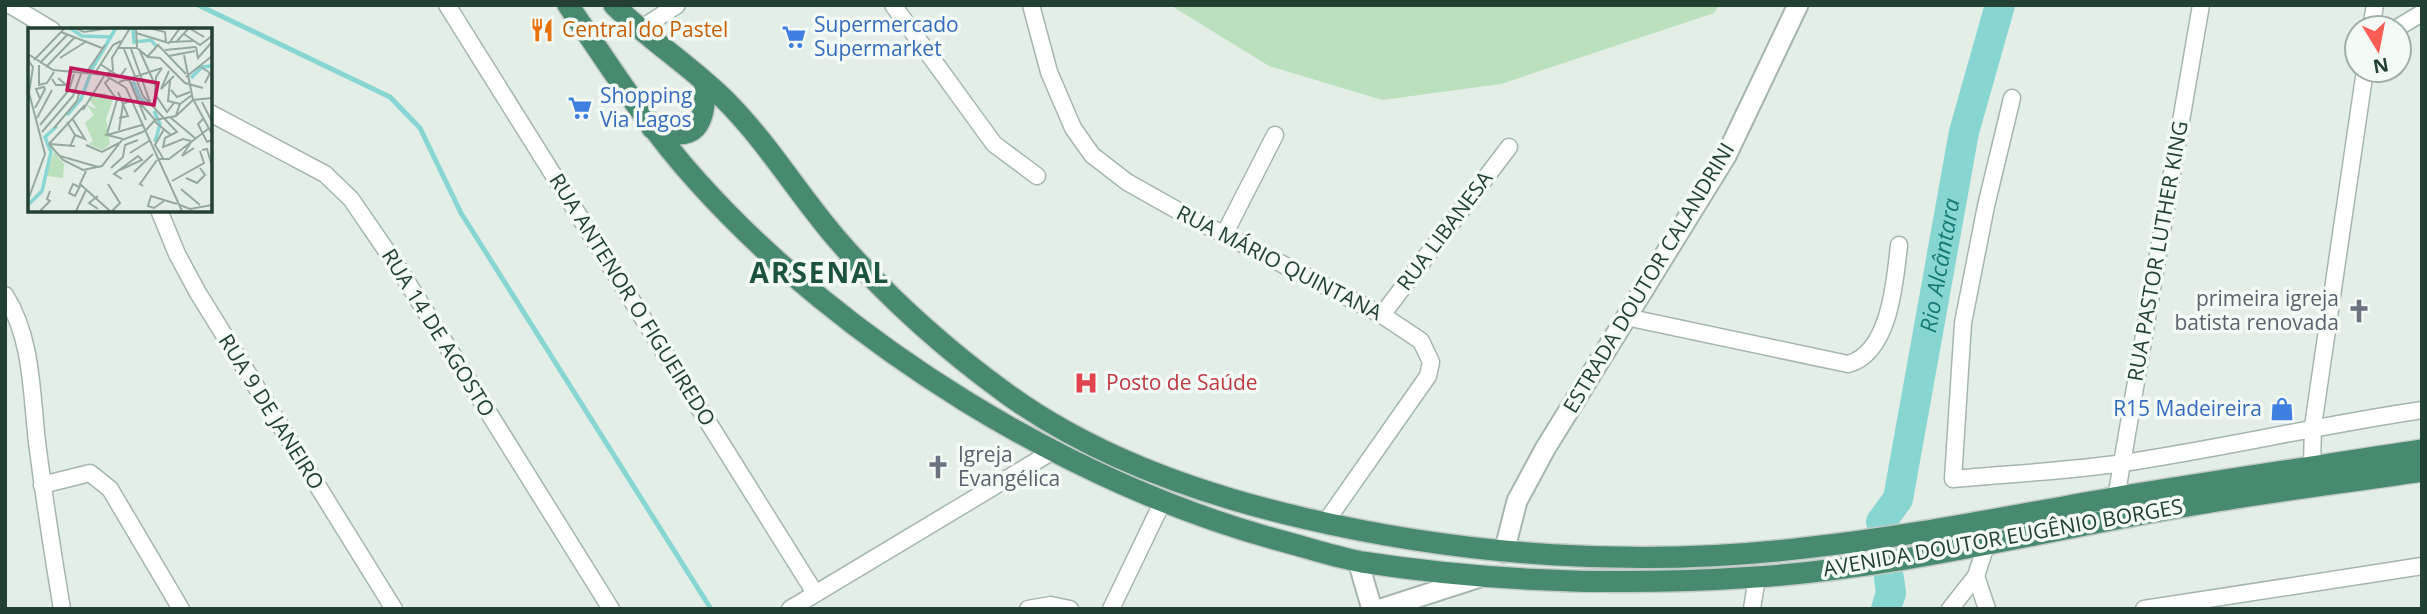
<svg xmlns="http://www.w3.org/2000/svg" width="2427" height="614" font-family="'Open Sans',sans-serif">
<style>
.green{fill:#bbe0bd}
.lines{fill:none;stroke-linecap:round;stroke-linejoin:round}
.stream{stroke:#88d6d2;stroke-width:5}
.river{stroke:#88d6d2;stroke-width:30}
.minor-casing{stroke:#a5b7ad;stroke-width:19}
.tertiary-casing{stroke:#a5b7ad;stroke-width:23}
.trunk-casing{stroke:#c1cac6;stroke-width:24}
.minor{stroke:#fff;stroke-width:16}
.tertiary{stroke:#fff;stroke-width:19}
.trunk{stroke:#488a6e;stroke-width:21}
.labels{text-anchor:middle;stroke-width:7;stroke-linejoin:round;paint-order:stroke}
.shop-label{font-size:21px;fill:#366cbe;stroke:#f4faf6;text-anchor:start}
.food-label{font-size:21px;fill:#c56008;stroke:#f4faf6;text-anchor:start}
.street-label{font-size:21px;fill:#224132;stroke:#f4faf6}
.worship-label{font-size:21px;fill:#5b616d;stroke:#f4faf6;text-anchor:end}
.health-label{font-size:21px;fill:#be3a42;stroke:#f4faf6;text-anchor:start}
.water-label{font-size:23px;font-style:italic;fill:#187a77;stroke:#f4faf6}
.district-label{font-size:28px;font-weight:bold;letter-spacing:2px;fill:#1c543b;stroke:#f4faf6}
.inset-river{fill:none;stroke:#88d6d2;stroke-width:3.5}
.inset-road{fill:none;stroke:#96a99f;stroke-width:2}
.view{fill:#c2185b;fill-opacity:0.15;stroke:#c2185b;stroke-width:3.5}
.inset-edge{fill:none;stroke:#224132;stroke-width:3.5}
</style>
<rect width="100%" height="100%" fill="#e3eee7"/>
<path class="green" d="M1170,5H1719L1714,13L1501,84L1382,100L1269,66Z"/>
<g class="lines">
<path class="stream" d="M198,5L390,97L420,128L461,213L711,609"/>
<g class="river">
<path id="s1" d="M1881,522L1898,499L1964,132L2000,5"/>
<path d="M1886,609L1891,593L1889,578"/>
</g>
<g class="minor-casing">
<g id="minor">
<path d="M10,5L52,30"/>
<path d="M447,5L815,593"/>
<path d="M893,5L994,144L1037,176"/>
<path d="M1031,5L1049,72L1073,128L1092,155L1127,182L1182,213L1382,315L1421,341L1431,362L1428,376L1325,523"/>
<path d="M2371,28L2375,5"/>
<path d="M2397,28L2422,13"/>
<path d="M639,30L677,5"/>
<path d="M2012,98L1986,206L1963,323L1953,479C2010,474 2067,471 2123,463C2223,448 2321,425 2422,410"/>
<path d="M210,113L325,174L351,199L399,269L611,609"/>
<path d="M159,210L177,254L198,293L394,609"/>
<path d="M1224,235L1275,135"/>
<path d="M5,295C34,341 31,398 38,450C45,503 53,556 62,609"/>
<path d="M1382,315L1509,147"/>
<path d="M1626,317L1848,364C1890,353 1895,281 1899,245"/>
<path d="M2312,467L2313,426L2365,70"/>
<path d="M42,485L90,473L110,489L181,609"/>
<path d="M2116,498L2201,5"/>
<path d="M1976,576L1987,609"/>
<path d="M790,609L1053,451"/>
<path d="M1028,609L1051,605L1070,609"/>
<path d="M1111,609L1163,501"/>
<path d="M1752,609L1757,577"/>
<path d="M1950,609L1976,576L1986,545"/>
<path d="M2144,609L2422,566"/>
</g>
</g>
<g class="tertiary-casing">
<g id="tertiary">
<path d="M1504,552L1517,501L1545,449L1726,156L1798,5"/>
<path d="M1358,561L1372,609"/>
<path d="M1381,609L1480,577"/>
</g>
</g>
<g class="trunk-casing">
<g id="trunk">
<path d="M568,5C609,65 648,127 697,181C842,343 1071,485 1282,541C1308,548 1335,557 1362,562C1491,582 1625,586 1756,577C1893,568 2030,534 2165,510C2250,494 2336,484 2422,471"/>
<path d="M614,5C650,41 694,68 729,104C769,145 799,195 836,238C886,296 945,349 1007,394C1094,457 1199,494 1303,518C1465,556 1638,568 1804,548C1908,537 2010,516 2113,498C2215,481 2319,466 2422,450"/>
<path d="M652,128C696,145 706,125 705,83"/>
</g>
</g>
<use href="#minor" class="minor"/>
<use href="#tertiary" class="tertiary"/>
<use href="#trunk" class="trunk"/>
</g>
<defs>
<g id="restaurant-bare" transform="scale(1.89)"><path d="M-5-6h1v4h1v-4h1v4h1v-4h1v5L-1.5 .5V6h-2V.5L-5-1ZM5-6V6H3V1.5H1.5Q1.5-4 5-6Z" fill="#e8710a" stroke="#f4faf6" stroke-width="2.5" paint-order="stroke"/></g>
<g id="supermarket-bare" transform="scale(1.89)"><path d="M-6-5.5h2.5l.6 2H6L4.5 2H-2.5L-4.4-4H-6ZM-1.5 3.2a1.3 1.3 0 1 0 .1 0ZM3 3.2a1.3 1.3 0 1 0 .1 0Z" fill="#3f7fe0" stroke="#f4faf6" stroke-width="2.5" paint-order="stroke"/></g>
<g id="church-bare" transform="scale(1.89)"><path d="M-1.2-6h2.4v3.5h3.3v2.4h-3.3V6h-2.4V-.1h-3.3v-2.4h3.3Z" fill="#6b7280" stroke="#f4faf6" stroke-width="2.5" paint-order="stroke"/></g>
<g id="hospital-bare" transform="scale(1.89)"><path d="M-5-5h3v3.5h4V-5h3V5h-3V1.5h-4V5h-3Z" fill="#e0444e" stroke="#f4faf6" stroke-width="2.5" paint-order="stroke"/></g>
<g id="shop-bare" transform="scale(1.89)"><path d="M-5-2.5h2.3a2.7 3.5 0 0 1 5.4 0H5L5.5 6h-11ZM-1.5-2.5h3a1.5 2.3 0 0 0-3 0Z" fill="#3f7fe0" stroke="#f4faf6" stroke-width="2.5" paint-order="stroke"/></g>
</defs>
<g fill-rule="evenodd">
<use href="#restaurant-bare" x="542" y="30"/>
<use href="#supermarket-bare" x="794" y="37"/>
<use href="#supermarket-bare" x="580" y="108"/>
<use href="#church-bare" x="2359" y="311"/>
<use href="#hospital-bare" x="1086" y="383"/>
<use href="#shop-bare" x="2282" y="409"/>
<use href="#church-bare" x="938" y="467"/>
</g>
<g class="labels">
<g class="shop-label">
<text x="814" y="32">Supermercado<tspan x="814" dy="24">Supermarket</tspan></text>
<text x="600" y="103">Shopping<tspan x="600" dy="24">Via Lagos</tspan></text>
<text x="2262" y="416" text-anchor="end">R15 Madeireira</text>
</g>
<g class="food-label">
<text x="562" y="37">Central do Pastel</text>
</g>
<g class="street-label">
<text transform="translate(1445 231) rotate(-53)" y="7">RUA LIBANESA</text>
<text transform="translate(2158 251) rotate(-80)" y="7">RUA PASTOR LUTHER KING</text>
<text transform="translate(1279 263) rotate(27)" y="7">RUA MÁRIO QUINTANA</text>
<text transform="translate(1649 278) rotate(-59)" y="7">ESTRADA DOUTOR CALANDRINI</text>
<text transform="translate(632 300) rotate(58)" y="7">RUA ANTENOR O FIGUEIREDO</text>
<text transform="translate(438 333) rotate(58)" y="7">RUA 14 DE AGOSTO</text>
<text transform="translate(271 412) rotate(58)" y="7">RUA 9 DE JANEIRO</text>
<text transform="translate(2003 538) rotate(-10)" y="7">AVENIDA DOUTOR EUGÊNIO BORGES</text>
</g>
<g class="worship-label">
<text x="2339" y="306">primeira igreja<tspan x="2339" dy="24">batista renovada</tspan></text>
<text x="958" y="462" text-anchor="start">Igreja<tspan x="958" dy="24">Evangélica</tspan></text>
</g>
<g class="health-label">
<text x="1106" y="390">Posto de Saúde</text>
</g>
<g class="water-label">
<text dy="8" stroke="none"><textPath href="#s1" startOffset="266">Rio Alcântara</textPath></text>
</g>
<g class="district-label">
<text x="820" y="283">ARSENAL</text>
</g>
</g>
<g transform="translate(28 28)">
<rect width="184" height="184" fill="#e3eee7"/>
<path d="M77,65L85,72L78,91L82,116L75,122L60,116L65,113L57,95L66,87L59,77L69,81L61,72L65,66ZM26,124L36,136L35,150L18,148Z" fill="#bbe0bd"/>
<path class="inset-river" d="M42,0L54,8L84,9M105,0L106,14L123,12L128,18M62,44L88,0M163,50L174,39L184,38M105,53L112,70L120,77M126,83L132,96L127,114M39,87L53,71L62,47M0,177L14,163L23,124L17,109L29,98"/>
<path class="inset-road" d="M48,0L56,4L82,0M121,0L137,4L138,14M33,4L74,20M108,5L141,15L152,0M156,6L172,17L184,8M149,13L161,0L176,9M142,14L165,13M168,19L170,30L184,14M90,20L102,0M109,20L120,29L132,30L157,55L175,60M96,21L115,68L149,104L137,110L135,119L155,111L163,113M103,21L122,74M111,21L128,59M137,22L168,19M0,26L25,42L77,47L98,60L154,183M156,27L165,72M120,28L130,17L158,46M141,28L167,23M32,30L59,13M0,32L5,39L1,65L17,126L0,172M6,32L36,1M12,35L39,7M72,36L92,49L98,40M11,37V57L19,55L26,44M18,39L47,9M173,39L182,45L177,55M134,40L128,49L127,66L139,84L146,75M141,43L133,61L146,48M58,45L77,17M67,45L85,17L93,13M77,47L85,42L84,30L90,20H109L108,0M158,49L184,28M24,51L28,57H38L30,50M101,51L118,92M142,53L140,73L152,76M91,54L134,40M143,62L149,69L162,64M90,64L100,88L91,90M166,73L184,106M174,74L184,94M112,75L127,92M7,80L12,71L17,61L16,59L8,61L12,71M55,82L76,48M148,87L152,76L164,67M9,90L24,62M44,90L57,111L47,107M143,90L167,110M175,91L170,96L179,114L184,112M126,93L143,107M39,94L47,107L42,119M12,97L41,62L46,46M26,100L49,73L51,66L47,64M91,102L95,76L103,72M118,102L127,92L148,88L165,72L184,70M14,104L45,68L53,46M79,106L89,72L77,55L82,50M95,111L79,107L114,97M163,114L154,128L166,120M21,116L35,132L55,142L74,138L94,112L117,103M21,116L57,77M21,116L47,118M58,117L74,124L91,115M174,122L179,121L184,138M102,125L121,113M32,128L70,139M135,130L127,117L136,101M131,131H141L180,101M83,140L95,129L97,117L110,112M92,142L114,132L110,128L86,146L94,151M58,143L52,156L82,183M106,144L125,126M158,150L169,155L177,147L172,140M144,153L176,135L172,123M80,156L92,175L84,183M115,158L112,156L129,132M51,159L45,156L41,165L47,168L53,156M153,161L172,177M70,168L61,175L70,181M136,173L126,180L120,178L123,168L149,176M152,177L162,181L184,177M12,183L22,173L19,171L22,163M48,183L58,162"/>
<path class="view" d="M43,40L130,55L126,77L39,62Z"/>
<rect width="184" height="184" class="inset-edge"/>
</g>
<rect width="2427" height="614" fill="none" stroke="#224132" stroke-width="14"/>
<g transform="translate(2378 49) rotate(170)"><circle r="33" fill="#f4faf6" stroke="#a0b0a8" stroke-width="2"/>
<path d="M0-5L12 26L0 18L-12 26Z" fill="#fa5c56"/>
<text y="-10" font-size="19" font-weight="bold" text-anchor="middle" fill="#224132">N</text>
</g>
</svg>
